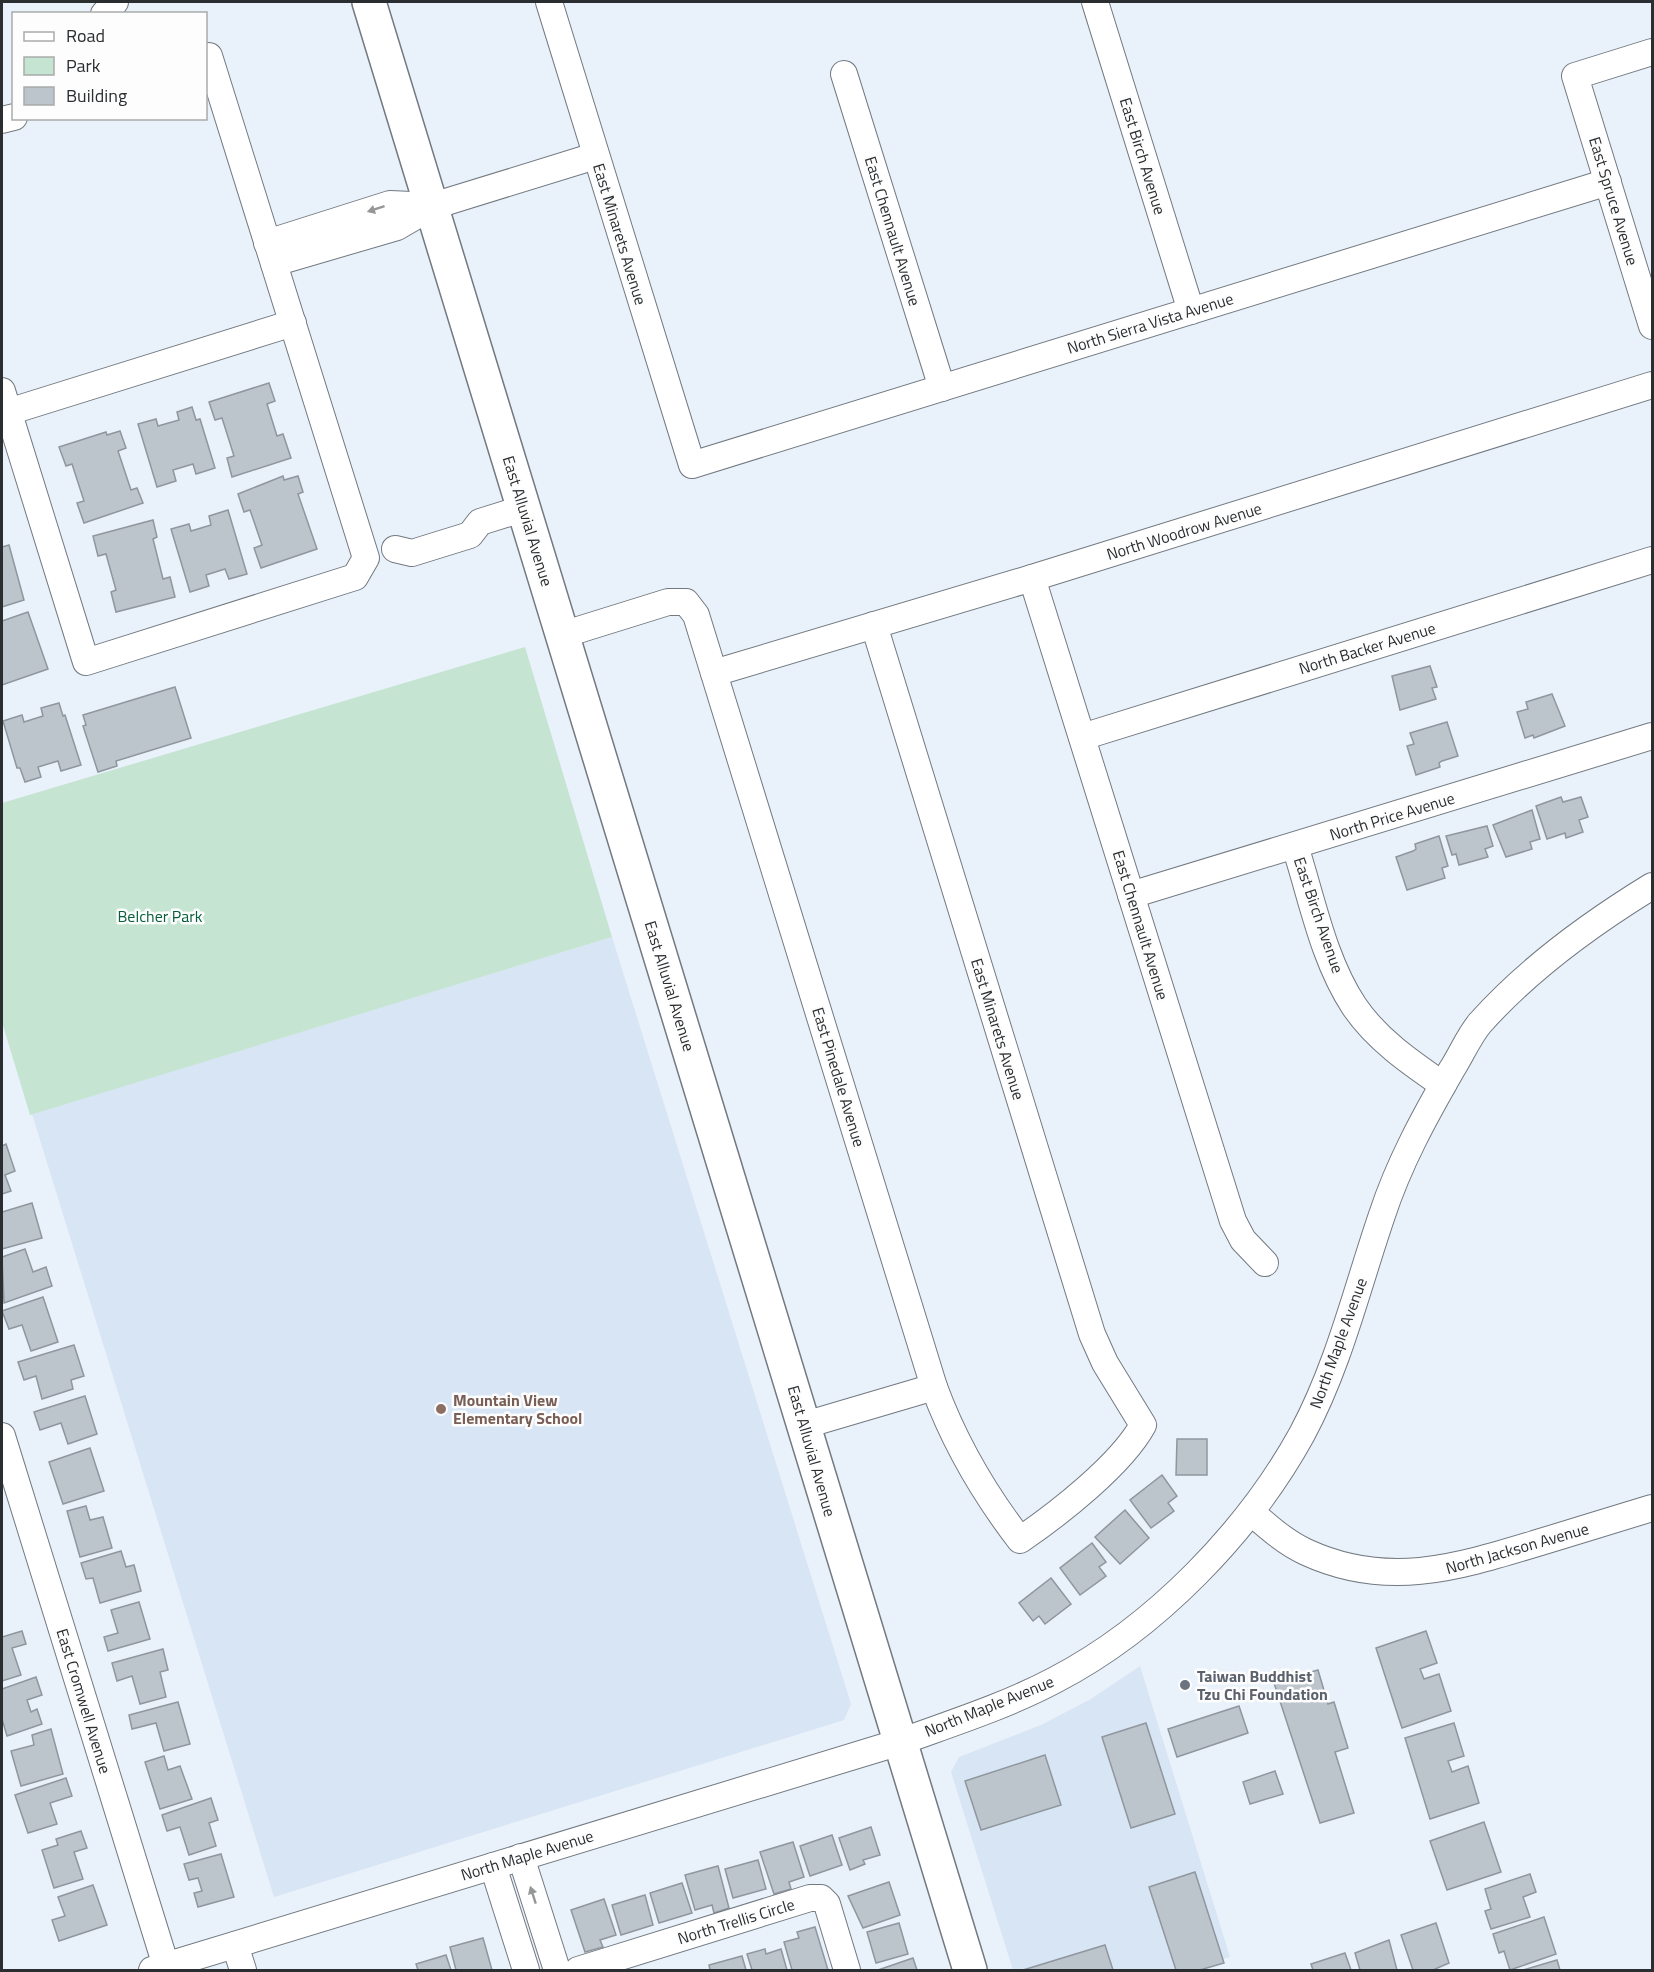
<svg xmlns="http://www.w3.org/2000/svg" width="1654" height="1972" font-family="'Titillium Web',sans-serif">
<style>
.built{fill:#d8e5f5}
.green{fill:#c6e4d2}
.building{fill:#bcc4cc;stroke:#8f969e;stroke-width:1.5}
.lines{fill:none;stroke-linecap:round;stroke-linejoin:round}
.minor-casing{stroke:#727981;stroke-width:28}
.major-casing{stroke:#727981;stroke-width:36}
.minor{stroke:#fff;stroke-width:26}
.major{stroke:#fff;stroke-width:33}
.oneway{fill:#959698}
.education-dot{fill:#8d6e63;stroke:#fdfdfd;stroke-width:2}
.worship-dot{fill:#6b7280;stroke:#fdfdfd;stroke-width:2}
.labels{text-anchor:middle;stroke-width:5;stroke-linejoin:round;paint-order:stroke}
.street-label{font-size:16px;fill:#2b2e31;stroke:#fdfdfd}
.park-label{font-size:16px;fill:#075e3b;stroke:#fdfdfd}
.education-label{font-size:16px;font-weight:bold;fill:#785e54;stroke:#fdfdfd;text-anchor:start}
.worship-label{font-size:16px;font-weight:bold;fill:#5b616d;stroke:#fdfdfd;text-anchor:start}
</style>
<rect width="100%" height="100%" fill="#e9f1fa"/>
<g class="built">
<path d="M612,937L851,1704L844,1720L274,1897L32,1114Z"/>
<path d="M1140,1666L1230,1957L1185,1970H1013L951,1772L959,1757L1041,1725L1091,1699Z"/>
</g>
<path class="green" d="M525,647L612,937L30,1115L2,1022V803Z"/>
<g class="building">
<path d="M269,383L275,401L267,404L277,436L283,434L291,458L232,477L227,458L234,456L222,418L215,420L209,402Z"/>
<path d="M192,407L196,420L200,419L215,468L196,474L193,464L173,470L176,481L157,487L138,424L156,419L158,426L179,420L177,412Z"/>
<path d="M120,431L126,448L118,451L131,490L137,488L143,503L84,523L77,503L84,501L72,464L66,466L59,447L106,432L107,435Z"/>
<path d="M283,476L284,480L298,476L303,492L298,494L317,549L261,568L254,548L262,545L250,510L244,512L238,494Z"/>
<path d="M228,510L247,574L229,579L225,569L206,575L209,586L190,592L171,529L189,524L191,531L211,525L209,516Z"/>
<path d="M153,520L157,537L153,539L163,579L170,577L175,597L116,612L111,592L116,590L106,554L98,556L93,536Z"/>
<path d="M9,545L24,600L2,607V547Z"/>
<path d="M28,612L48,669L2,685V621Z"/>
<path d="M1430,666L1437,687L1432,688L1436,699L1400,710L1392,676Z"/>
<path d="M175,687L191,738L116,761L117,766L98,772L83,726L86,725L83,715Z"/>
<path d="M1552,694L1565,726L1534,738L1533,735L1525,738L1517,712L1528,709L1526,702Z"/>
<path d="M59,703L63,716L65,715L81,765L61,771L58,761L38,767L41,777L25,782L20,768H17L3,721L22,715L24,722L43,716L41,708Z"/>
<path d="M1447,722L1458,756L1442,761L1439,763L1440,767L1416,775L1407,746L1414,744L1410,733Z"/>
<path d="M1561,797L1563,802L1581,797L1588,817L1579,820L1583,832L1566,838L1565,833L1547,839L1536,806Z"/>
<path d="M1532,810L1540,839L1530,842L1532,849L1506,857L1493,825Z"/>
<path d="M1487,826L1493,846L1485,849L1488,857L1459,865L1456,854L1452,855L1446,836Z"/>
<path d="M1439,836L1448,866L1442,868L1445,878L1407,890L1396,857L1413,851L1416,849L1415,844Z"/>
<path d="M6,1144L15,1171L5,1175L11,1191L2,1194V1146Z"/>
<path d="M32,1203L42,1238L2,1249V1212Z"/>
<path d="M25,1249L33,1272L46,1267L52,1286L4,1303L2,1257Z"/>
<path d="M43,1297L58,1342L31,1351L22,1325L9,1329L2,1311Z"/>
<path d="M74,1345L84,1376L71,1380L73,1389L42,1399L36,1376L24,1380L18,1362Z"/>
<path d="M85,1396L97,1434L68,1444L61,1423L40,1430L34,1412Z"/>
<path d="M1177,1439H1207V1475H1176Z"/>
<path d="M90,1448L104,1491L63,1504L49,1462Z"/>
<path d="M1162,1475L1177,1496L1168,1503L1174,1511L1151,1528L1130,1500Z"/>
<path d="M86,1506L90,1520L103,1517L112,1548L80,1557L67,1511Z"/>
<path d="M1125,1510L1149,1538L1120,1564L1095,1537Z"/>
<path d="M1092,1543L1106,1562L1099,1567L1106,1576L1080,1595L1060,1568Z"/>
<path d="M121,1551L126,1567L134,1565L141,1591L100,1603L93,1578L86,1579L81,1563Z"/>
<path d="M1051,1578L1071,1604L1045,1624L1039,1616L1033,1621L1019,1603Z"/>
<path d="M139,1602L150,1639L108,1651L104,1637L118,1633L111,1610Z"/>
<path d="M22,1631L26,1644L12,1648L21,1675L2,1681V1637Z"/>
<path d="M1426,1631L1437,1663L1420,1669L1424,1679L1439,1674L1451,1711L1402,1728L1376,1648Z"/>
<path d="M163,1649L168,1670L160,1672L166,1697L140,1704L132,1676L117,1681L112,1663Z"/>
<path d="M1318,1670L1328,1704L1334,1702L1348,1748L1335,1752L1354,1813L1320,1823L1274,1683Z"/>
<path d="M36,1677L42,1695L27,1700L31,1712L37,1709L42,1724L7,1736L2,1719V1689Z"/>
<path d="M178,1702L190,1744L164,1751L156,1723L132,1729L129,1715Z"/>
<path d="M1239,1706L1248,1733L1177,1757L1168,1729Z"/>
<path d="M1146,1723L1175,1814L1131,1828L1102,1737Z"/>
<path d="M1454,1723L1464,1756L1448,1761L1452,1772L1468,1766L1479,1803L1430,1819L1405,1738Z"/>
<path d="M51,1729L63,1774L21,1786L11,1751L34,1745L32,1735Z"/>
<path d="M1045,1755L1061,1805L981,1830L965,1781Z"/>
<path d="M164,1756L168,1770L180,1766L192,1799L160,1809L145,1762Z"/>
<path d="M1275,1771L1283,1794L1250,1804L1243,1782Z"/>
<path d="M66,1778L72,1796L50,1803L57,1824L28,1833L15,1795Z"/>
<path d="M211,1798L218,1820L209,1823L216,1846L189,1855L180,1827L167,1831L162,1815Z"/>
<path d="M1484,1822L1501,1872L1447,1890L1430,1841Z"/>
<path d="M871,1827L880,1855L863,1860L865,1864L850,1870L839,1838Z"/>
<path d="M81,1831L87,1848L74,1852L83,1879L54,1888L42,1850L58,1845L56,1839Z"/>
<path d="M832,1835L842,1865L810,1876L800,1846Z"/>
<path d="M793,1842L804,1877L789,1882L791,1889L774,1894L760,1852Z"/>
<path d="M221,1854L234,1897L198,1907L194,1893L202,1891L198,1878L189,1880L184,1864Z"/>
<path d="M758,1860L766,1889L733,1898L725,1869Z"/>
<path d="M718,1866L729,1908L714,1913L712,1905L695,1910L685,1875Z"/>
<path d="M1195,1872L1224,1963L1200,1970H1176L1149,1887Z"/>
<path d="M1530,1874L1536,1892L1523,1897L1530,1917L1491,1929L1485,1911L1491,1909L1485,1889Z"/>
<path d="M889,1882L900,1915L863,1928L848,1896Z"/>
<path d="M682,1883L692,1913L659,1923L650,1893Z"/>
<path d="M93,1885L107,1925L59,1941L52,1920L65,1916L58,1897Z"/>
<path d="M645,1895L653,1925L621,1935L612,1905Z"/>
<path d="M604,1899L616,1935L600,1940L603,1947L585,1952L571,1910Z"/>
<path d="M1544,1917L1556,1954L1510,1970L1504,1951L1499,1953L1493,1934Z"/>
<path d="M899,1923L908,1954L876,1963L867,1932Z"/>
<path d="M1436,1923L1449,1963L1433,1970H1413L1401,1935Z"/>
<path d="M815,1927L828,1970H792L784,1942L799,1938L797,1932Z"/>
<path d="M483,1938L492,1970H456L450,1947Z"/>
<path d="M1389,1940L1397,1970H1360L1355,1953Z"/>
<path d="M1105,1945L1113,1970H1023Z"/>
<path d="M765,1949L766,1954L781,1949L787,1970H752L747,1954Z"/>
<path d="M1345,1953L1351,1970H1313L1311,1964Z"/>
<path d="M446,1955L451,1970H418L416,1964Z"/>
<path d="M742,1956L746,1970H710L709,1965Z"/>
<path d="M913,1958L917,1970H878Z"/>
<path d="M1557,1960L1560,1970H1523Z"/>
</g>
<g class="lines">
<g class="minor-casing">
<g id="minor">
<path d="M549,2L692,465L1608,182"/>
<path d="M1095,2L1191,311"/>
<path d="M104,14L115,2"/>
<path d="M1652,52L1575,76L1652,326"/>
<path d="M844,74L942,388"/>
<path d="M2,120L14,117"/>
<path d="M267,243L390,204L433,206"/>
<path d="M274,263L397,227L433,206L595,156"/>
<path d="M2,391L86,662L355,577L366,558L209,56L206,57"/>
<path d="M8,412L293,323"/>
<path d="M395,549L412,553L470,535L480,522L525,508"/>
<path d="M1032,578L1233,1221L1243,1240L1265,1263"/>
<path d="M562,635L668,602H686L696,615L934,1387C955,1444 983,1492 1020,1540C1058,1514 1121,1465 1143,1425L1105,1363L1092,1334L874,625"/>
<path d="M714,673L1032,578L1652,385"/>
<path d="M1082,737L1652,560"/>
<path d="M1295,846C1312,899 1323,959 1354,1006C1376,1039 1411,1063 1443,1085"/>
<path d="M1131,895L1652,736"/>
<path d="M805,1425L934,1387"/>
<path d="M2,1436L166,1966"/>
<path d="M1251,1512C1268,1527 1285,1542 1306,1552C1386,1589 1455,1568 1534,1544C1573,1532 1613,1520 1652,1508"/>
<path d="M521,1857L557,1970"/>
<path d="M493,1866L526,1970"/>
<path d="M235,1945L243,1970"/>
<path d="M152,1970L900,1742C952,1723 1006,1706 1055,1680C1155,1628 1248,1532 1302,1434C1339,1365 1357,1288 1382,1215C1399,1163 1425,1116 1452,1069C1461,1055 1469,1036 1480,1023C1529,968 1590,924 1652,886"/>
<path d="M578,1970L810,1898H821L827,1904L847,1970"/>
</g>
</g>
<g class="major-casing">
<path id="major" d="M369,2L970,1970"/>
</g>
<use href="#minor" class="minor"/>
<use href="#major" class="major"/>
</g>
<defs><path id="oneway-solid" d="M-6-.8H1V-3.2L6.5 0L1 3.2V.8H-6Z" transform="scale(1.5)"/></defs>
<g class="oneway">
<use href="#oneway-solid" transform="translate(376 209) rotate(162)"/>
<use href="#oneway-solid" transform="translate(533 1895) rotate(-108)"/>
</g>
<circle class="education-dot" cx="441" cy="1409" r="6"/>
<circle class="worship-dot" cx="1185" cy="1685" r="6"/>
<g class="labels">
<g class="street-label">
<text transform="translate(1143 156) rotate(73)" y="6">East Birch Avenue</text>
<text transform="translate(1614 201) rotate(73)" y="6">East Spruce Avenue</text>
<text transform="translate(893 231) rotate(73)" y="6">East Chennault Avenue</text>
<text transform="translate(620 234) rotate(73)" y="6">East Minarets Avenue</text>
<text transform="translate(1150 323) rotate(-17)" y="6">North Sierra Vista Avenue</text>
<text transform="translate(528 521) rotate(73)" y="6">East Alluvial Avenue</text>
<text transform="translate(1184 531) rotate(-17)" y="6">North Woodrow Avenue</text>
<text transform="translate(1367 648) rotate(-17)" y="6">North Backer Avenue</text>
<text transform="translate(1392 816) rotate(-17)" y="6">North Price Avenue</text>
<text transform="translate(1319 915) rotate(71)" y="6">East Birch Avenue</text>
<text transform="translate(1141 925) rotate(73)" y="6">East Chennault Avenue</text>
<text transform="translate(670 986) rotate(73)" y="6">East Alluvial Avenue</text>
<text transform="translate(998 1029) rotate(73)" y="6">East Minarets Avenue</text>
<text transform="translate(839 1077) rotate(73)" y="6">East Pinedale Avenue</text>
<text transform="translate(1338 1343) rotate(-70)" y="6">North Maple Avenue</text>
<text transform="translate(812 1451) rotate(74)" y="6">East Alluvial Avenue</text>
<text transform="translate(1517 1548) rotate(-16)" y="6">North Jackson Avenue</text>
<text transform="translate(84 1701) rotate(73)" y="6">East Cromwell Avenue</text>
<text transform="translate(989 1706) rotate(-22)" y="6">North Maple Avenue</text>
<text transform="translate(527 1855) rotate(-17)" y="6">North Maple Avenue</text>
<text transform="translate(736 1921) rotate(-17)" y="6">North Trellis Circle</text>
</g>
<g class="park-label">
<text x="160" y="922">Belcher Park</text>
</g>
<g class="education-label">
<text x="453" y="1406">Mountain View<tspan x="453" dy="18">Elementary School</tspan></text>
</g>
<g class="worship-label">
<text x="1197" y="1682">Taiwan Buddhist<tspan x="1197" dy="18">Tzu Chi Foundation</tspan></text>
</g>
</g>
<rect width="1654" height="1972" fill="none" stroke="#2b2e31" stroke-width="6"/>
<rect x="12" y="12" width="195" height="108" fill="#fdfdfd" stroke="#a9aaab" stroke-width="1.5"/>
<rect x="24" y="32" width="30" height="9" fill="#ffffff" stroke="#a9aaab" stroke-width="1.5"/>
<text x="66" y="42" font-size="18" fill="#2b2e31">Road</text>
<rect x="24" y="57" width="30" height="18" fill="#c6e4d2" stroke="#a9aaab" stroke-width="1.5"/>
<text x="66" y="72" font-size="18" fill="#2b2e31">Park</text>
<rect x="24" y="87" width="30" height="18" fill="#bcc4cc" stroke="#a9aaab" stroke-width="1.5"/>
<text x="66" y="102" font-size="18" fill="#2b2e31">Building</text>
</svg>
